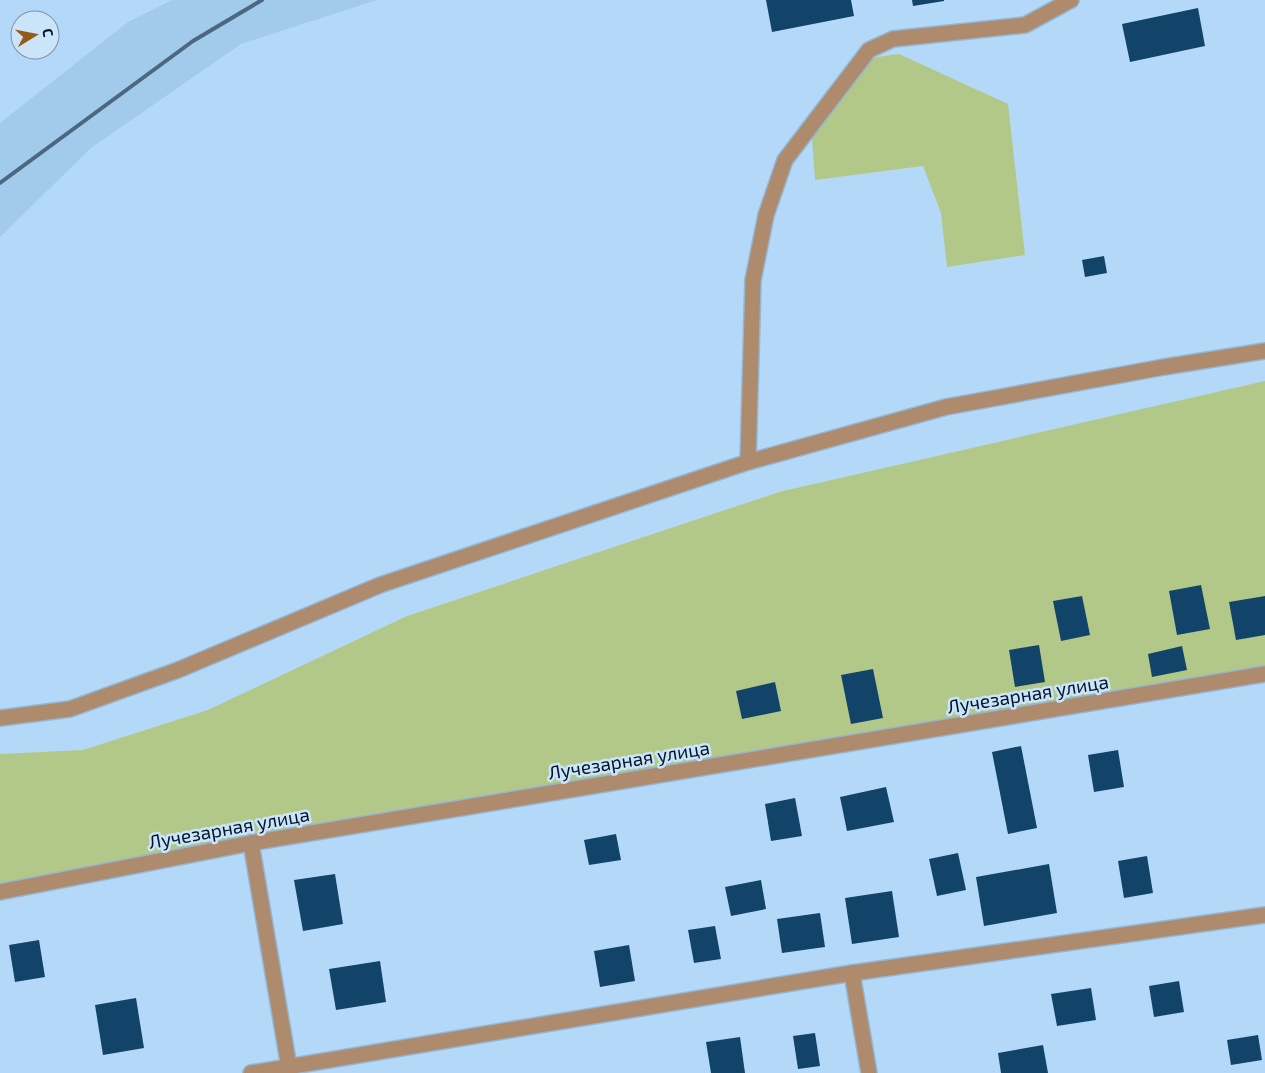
<svg xmlns="http://www.w3.org/2000/svg" width="1265" height="1073" font-family="'Exo 2',sans-serif">
<style>
.built{fill:#a2caeb}
.green{fill:#b2c888}
.building{fill:#114468}
.lines{fill:none;stroke-linecap:round;stroke-linejoin:round}
.minor-casing{stroke:#94b6d3;stroke-width:18}
.minor{stroke:#ae8b6c;stroke-width:15}
.rail{stroke:#4b6880;stroke-width:4}
.labels{text-anchor:middle;stroke-width:5;stroke-linejoin:round;paint-order:stroke}
.street-label{font-size:19px;fill:#001729;stroke:#cce4f9}
</style>
<rect width="100%" height="100%" fill="#b4d9f8"/>
<path class="built" d="M172,0H377L241,44L91,148L0,237V123L128,22Z"/>
<g class="green">
<path d="M899,54L1008,104L1025,255L947,267L941,213L923,166L815,180L812,138L870,58Z"/>
<path d="M1265,381V670L0,887V754L83,750L208,710L407,616L779,492Z"/>
</g>
<g class="building">
<path d="M766,0H851L854,16L772,32Z"/>
<path d="M912,0H944V1L913,6Z"/>
<path d="M1198,8L1205,46L1130,62L1122,24Z"/>
<path d="M1104,256L1107,273L1085,277L1082,260Z"/>
<path d="M1201,585L1210,629L1177,635L1169,591Z"/>
<path d="M1082,596L1090,635L1061,641L1053,601Z"/>
<path d="M1265,596V635L1236,640L1229,602Z"/>
<path d="M1039,645L1045,682L1015,687L1009,650Z"/>
<path d="M1182,646L1187,670L1152,677L1148,654Z"/>
<path d="M873,669L883,718L851,724L841,675Z"/>
<path d="M775,682L781,711L742,719L736,691Z"/>
<path d="M1021,746L1037,828L1008,834L992,752Z"/>
<path d="M1118,750L1124,787L1094,792L1088,755Z"/>
<path d="M886,787L894,822L847,831L840,797Z"/>
<path d="M795,798L802,836L771,841L765,804Z"/>
<path d="M616,834L621,860L589,865L584,840Z"/>
<path d="M958,853L966,890L937,896L929,859Z"/>
<path d="M1147,856L1153,893L1124,898L1118,861Z"/>
<path d="M1049,864L1057,913L984,926L976,877Z"/>
<path d="M335,874L343,924L303,931L294,880Z"/>
<path d="M761,880L766,909L731,916L725,887Z"/>
<path d="M892,891L899,937L852,944L845,898Z"/>
<path d="M820,913L825,947L782,953L777,919Z"/>
<path d="M715,926L721,959L694,963L688,930Z"/>
<path d="M39,940L45,977L15,982L9,945Z"/>
<path d="M629,945L635,981L600,987L594,951Z"/>
<path d="M380,961L386,1002L336,1010L329,969Z"/>
<path d="M1179,981L1184,1012L1154,1017L1149,986Z"/>
<path d="M1091,988L1096,1020L1057,1026L1051,994Z"/>
<path d="M136,998L144,1048L103,1055L95,1005Z"/>
<path d="M815,1033L820,1066L798,1069L793,1036Z"/>
<path d="M1258,1035L1262,1060L1231,1065L1227,1040Z"/>
<path d="M740,1037L745,1073H711L706,1042Z"/>
<path d="M1043,1045L1048,1073H1001L998,1053Z"/>
</g>
<g class="lines">
<g class="minor-casing">
<g id="minor">
<path d="M748,462L753,280L766,215L785,160L869,50L893,39L1025,25L1071,0"/>
<path d="M0,718L70,709L178,670L380,585L748,462L946,407L1164,367L1265,351"/>
<path d="M251,843L290,1073"/>
<path d="M0,892L251,843L1265,674"/>
<path d="M852,973L869,1073"/>
<path d="M251,1073L852,973L1265,915"/>
</g>
</g>
<use href="#minor" class="minor"/>
<path class="rail" d="M0,183L193,41L262,0"/>
</g>
<g class="labels">
<g class="street-label">
<text transform="translate(1028 694) rotate(-9)" y="7">Лучезарная улица</text>
<text transform="translate(629 760) rotate(-9)" y="7">Лучезарная улица</text>
<text transform="translate(229 828) rotate(-10)" y="7">Лучезарная улица</text>
</g>
</g>
<g transform="translate(35 35) rotate(80)"><circle r="24" fill="#cce4f9" stroke="#7a92a6"/>
<path d="M0-4L9 19L0 12L-9 19Z" fill="#945a17"/>
<text y="-8" font-size="14" font-weight="bold" text-anchor="middle" fill="#001729">С</text>
</g>
</svg>
